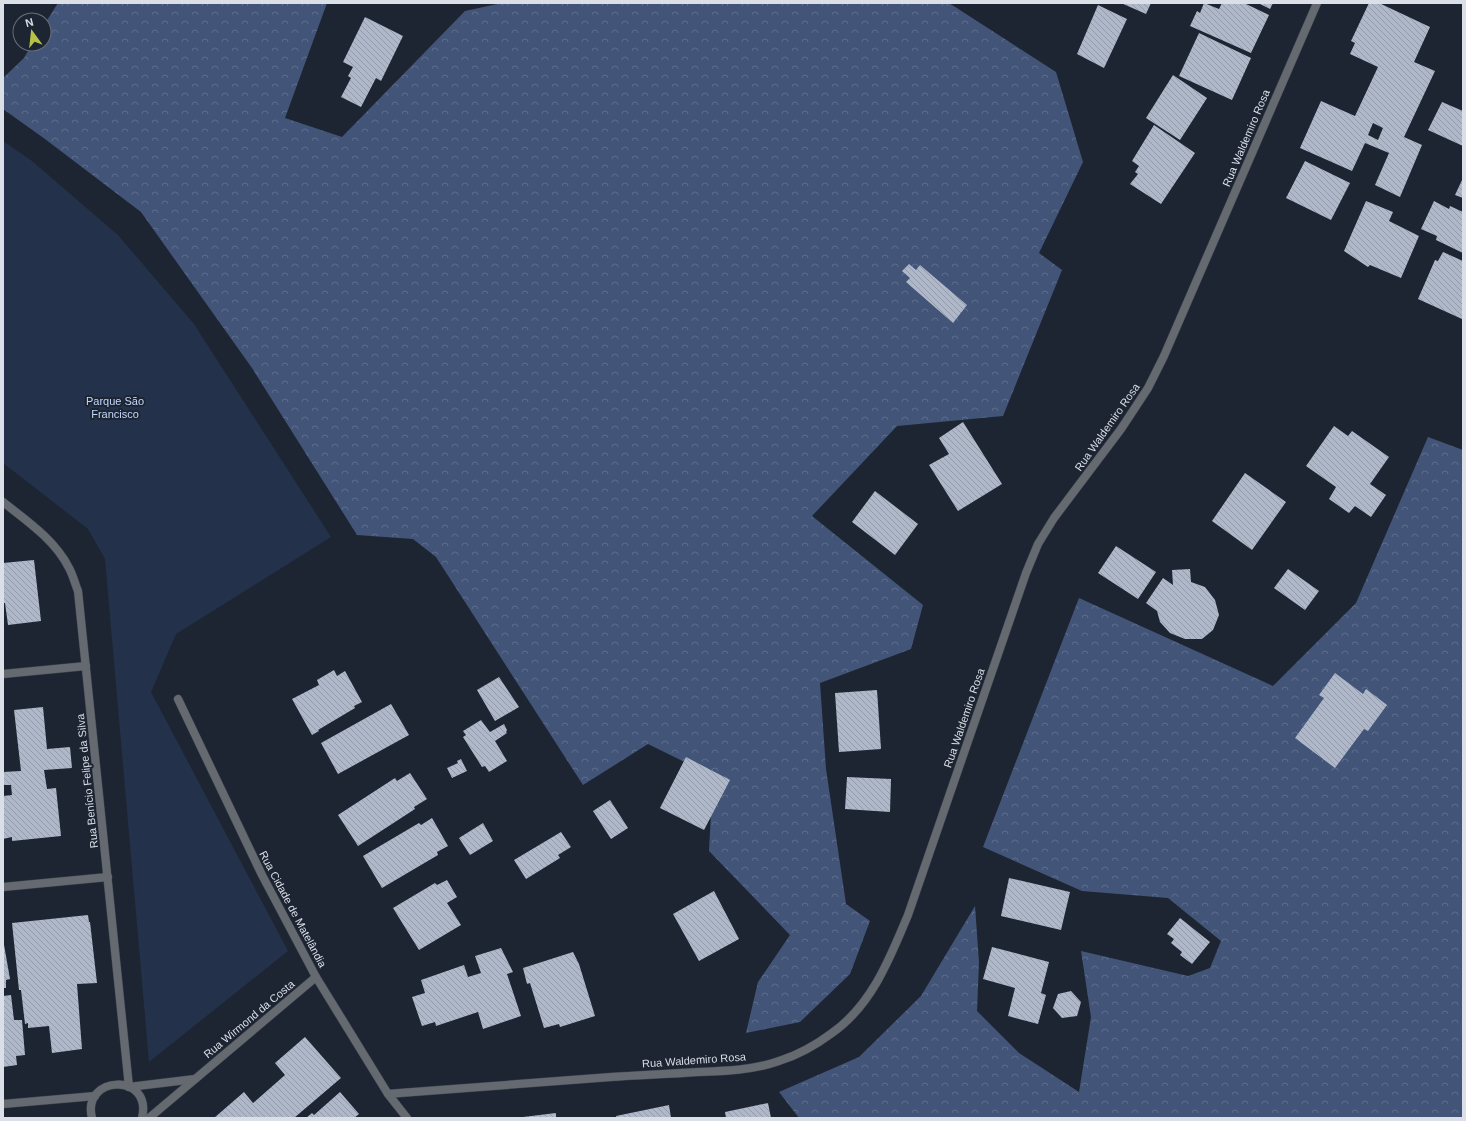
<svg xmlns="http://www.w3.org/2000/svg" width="1466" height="1121" font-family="Helvetica,sans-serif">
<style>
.forest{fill:url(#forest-crowns)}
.green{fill:#23314b}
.building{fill:url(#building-back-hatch);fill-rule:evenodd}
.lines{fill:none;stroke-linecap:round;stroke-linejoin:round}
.minor-casing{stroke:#3b434f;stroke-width:9}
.tertiary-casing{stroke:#3b434f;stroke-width:9}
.minor{stroke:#656970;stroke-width:8}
.tertiary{stroke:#656970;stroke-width:8}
.labels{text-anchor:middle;stroke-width:4;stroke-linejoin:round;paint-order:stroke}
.street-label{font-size:11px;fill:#dadfe8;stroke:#1d2532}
.park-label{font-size:11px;fill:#c2d6fb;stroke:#1d2532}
</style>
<defs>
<pattern id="forest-crowns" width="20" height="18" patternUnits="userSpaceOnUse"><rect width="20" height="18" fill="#425578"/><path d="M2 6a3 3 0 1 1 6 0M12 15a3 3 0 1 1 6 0" fill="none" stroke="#5d6d8b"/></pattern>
<pattern id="building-back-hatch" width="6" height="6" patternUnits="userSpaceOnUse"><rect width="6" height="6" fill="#afb8ca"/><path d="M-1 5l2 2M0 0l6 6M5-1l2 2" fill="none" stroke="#949ba9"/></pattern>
</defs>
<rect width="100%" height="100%" fill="#1d2532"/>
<g class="forest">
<path d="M58,3H327L285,118L342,137L465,11L502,3H949L1056,72L1083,162L1039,253L1062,270L1003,416L897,426L812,516L923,605L911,649L820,683L826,769L846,904L870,921L850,974L800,1022L746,1033L758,982L790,935L709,851L713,776L648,744L583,785L436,557L413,539L357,535L252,368L141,212L45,139L3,109V78L24,58L32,44H44V25Z"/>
<path d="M1428,437L1463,450V1118H799L779,1092L859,1057L921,996L975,906L979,962L977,1011L1019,1053L1079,1092L1091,1017L1081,951L1188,976L1210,968L1221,941L1168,898L1082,891L983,847L1079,598L1273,686L1356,603Z"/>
</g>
<path class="green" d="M3,141L32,161L118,235L194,324L331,537L176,634L151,692L288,951L149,1062L105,559L88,529L3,463Z"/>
<g class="building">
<path d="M1121,3H1151L1146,14Z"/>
<path d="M1204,3L1219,9L1222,3H1244L1269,15L1251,53L1190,26L1197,11L1200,13Z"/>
<path d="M1258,3H1273L1270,9Z"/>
<path d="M1369,3H1379L1430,27L1414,62L1435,71L1404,137L1422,145L1400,197L1375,185L1389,153L1365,143L1352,171L1300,148L1321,101L1355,116L1378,67L1350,54L1355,43L1351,41ZM1373,123L1383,128L1378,140L1368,135Z"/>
<path d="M1098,5L1127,19L1104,68L1077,54Z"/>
<path d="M365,17L403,36L381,81L376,78L361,107L341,97L351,78L348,76L353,67L343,62Z"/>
<path d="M1199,33L1251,58L1232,100L1179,76Z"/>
<path d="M1173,75L1207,98L1180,140L1146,118Z"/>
<path d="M1442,102L1463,111V146L1428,130Z"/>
<path d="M1154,125L1195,153L1161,204L1130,184L1138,174L1135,172L1139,166L1132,161Z"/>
<path d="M1305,161L1350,183L1331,220L1286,198Z"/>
<path d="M1463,178V198L1455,195Z"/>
<path d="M1366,201L1393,212L1389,221L1419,236L1401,278L1370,265L1368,267L1344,251Z"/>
<path d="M1434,201L1449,209L1450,206L1463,212V253L1436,240L1437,236L1421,229Z"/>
<path d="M1443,252L1463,261L1462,319L1418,299L1435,260L1438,261Z"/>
<path d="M909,264L916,270L920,265L967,305L953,323L906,282L910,278L902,271Z"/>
<path d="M963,422L1002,484L958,511L929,465L949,454L939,438Z"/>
<path d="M1334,426L1348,436L1352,431L1389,457L1370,484L1386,495L1371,517L1355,506L1349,513L1329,499L1336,487L1306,466Z"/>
<path d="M1245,473L1286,502L1252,550L1212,521Z"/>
<path d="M875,491L918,524L895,555L852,522Z"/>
<path d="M1116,546L1156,572L1138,599L1098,573Z"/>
<path d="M34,560L41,621L8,625L5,603H3V563Z"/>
<path d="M1190,569L1191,582L1205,587L1215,600L1219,615L1213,630L1202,639H1185L1170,633L1160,622L1157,611L1146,603L1163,578L1173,585L1172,570Z"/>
<path d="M1288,569L1319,591L1305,610L1274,588Z"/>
<path d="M334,670L337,676L345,671L362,702L354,706L355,708L318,730L319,731L312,735L292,699L319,685L317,680Z"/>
<path d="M1335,673L1363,694L1366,689L1387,705L1368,731L1364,729L1335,768L1295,738L1324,698L1319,695Z"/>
<path d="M499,677L519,707L495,721L477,690Z"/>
<path d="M877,690L881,749L839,752L835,693Z"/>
<path d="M391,704L409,735L338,774L321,743Z"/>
<path d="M43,707L47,749L70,747L72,768L44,770L47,789L56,788L61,836L12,841V837L3,839V796L12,795L11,785H3V772L21,771L14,710Z"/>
<path d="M481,720L490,732L504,724L507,730L506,732L507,733L495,741L507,761L489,772L485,766L482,767L463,737L466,735L463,731Z"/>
<path d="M686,757L730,780L704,830L660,808Z"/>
<path d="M461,759L467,771L452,778L447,768L458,763L457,761Z"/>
<path d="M410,773L427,799L414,807L415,809L358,846L338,815L395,778L397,781Z"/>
<path d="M847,777L891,779L890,812L845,809Z"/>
<path d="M610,800L628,828L611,839L593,811Z"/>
<path d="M432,818L448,846L437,852L438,855L382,888L363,856L419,823L421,825Z"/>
<path d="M483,823L493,841L470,855L459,838Z"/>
<path d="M561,832L571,847L558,855L560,858L526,879L514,860Z"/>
<path d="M1009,878L1070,892L1061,930L1001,916Z"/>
<path d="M447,880L457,897L447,903L461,925L419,950L393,908L435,883L437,885Z"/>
<path d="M714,891L739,939L699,961L673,914Z"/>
<path d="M88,915L89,922H90L97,983L77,984L82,1049L52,1053L49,1026L28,1028V1023L25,1024L21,990H19L12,923Z"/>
<path d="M1180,918L1210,942L1192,964L1180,955L1182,952L1171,943L1174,939L1167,934Z"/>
<path d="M3,939L10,979L6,980V988H3Z"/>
<path d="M992,947L1049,962L1041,993L1046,995L1038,1024L1008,1016L1015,988L983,979Z"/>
<path d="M501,948L513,972L507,974L521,1016L483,1029L478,1012L436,1026L435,1022L422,1026L412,997L425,993L421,980L464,965L468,977L481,973L475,956Z"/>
<path d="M573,952L579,964L595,1016L560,1027L559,1024L544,1028L530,983L527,984L523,968Z"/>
<path d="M1071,991L1081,1002L1077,1016L1062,1018L1053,1008L1058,994Z"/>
<path d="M11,995L14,1020H22L25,1055L16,1056L17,1065L3,1067V996Z"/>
<path d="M305,1037L341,1078L294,1118H214L244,1092L253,1103L285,1075L275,1063Z"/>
<path d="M340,1092L359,1114L354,1118H306L312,1113L314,1115Z"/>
<path d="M768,1103L771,1118H726L725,1112Z"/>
<path d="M669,1105L671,1118H617L616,1116Z"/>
<path d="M556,1113V1118H523V1117Z"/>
</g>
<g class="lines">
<g class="minor-casing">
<g id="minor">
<path d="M3,502C27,521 55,540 69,568C73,575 75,584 78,591L129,1087"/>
<path d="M3,674L86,666"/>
<path d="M178,699L262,875L316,977"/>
<path d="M3,887L108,877"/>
<path d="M388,1094L407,1118"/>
<path d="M3,1104L95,1096"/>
</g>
</g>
<g class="tertiary-casing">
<g id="tertiary">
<path d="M129,1087L195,1079"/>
<path d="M92,1118C81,1075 153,1072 142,1118"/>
<path d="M149,1118L316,977L388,1094C462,1088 536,1083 611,1077C640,1075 669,1074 698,1072C725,1071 754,1070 779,1061C798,1055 816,1045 832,1033C872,1005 890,958 908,915L1026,573L1038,544L1054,518L1121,429L1148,388L1164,356L1317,3"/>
</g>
</g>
<use href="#minor" class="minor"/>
<use href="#tertiary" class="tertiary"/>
</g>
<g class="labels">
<g class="street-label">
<text transform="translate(1246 138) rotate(-67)" y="4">Rua Waldemiro Rosa</text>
<text transform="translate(1107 427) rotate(-55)" y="4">Rua Waldemiro Rosa</text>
<text transform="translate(964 718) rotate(-71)" y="4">Rua Waldemiro Rosa</text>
<text transform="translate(87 781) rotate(-96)" y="4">Rua Benício Felipe da Silva</text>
<text transform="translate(293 909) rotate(62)" y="4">Rua Cidade de Matelândia</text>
<text transform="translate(249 1019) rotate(-40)" y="4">Rua Wirmond da Costa</text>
<text transform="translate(694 1060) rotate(-4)" y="4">Rua Waldemiro Rosa</text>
</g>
<g class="park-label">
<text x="115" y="405">Parque São<tspan x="115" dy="13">Francisco</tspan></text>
</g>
</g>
<rect width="1466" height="1121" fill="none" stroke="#dadfe8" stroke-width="8"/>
<g transform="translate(32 32) rotate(345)"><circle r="19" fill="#1d2532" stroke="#696f7b"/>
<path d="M0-3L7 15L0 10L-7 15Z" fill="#b8c147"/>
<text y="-6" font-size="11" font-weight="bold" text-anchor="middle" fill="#dadfe8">N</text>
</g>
</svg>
